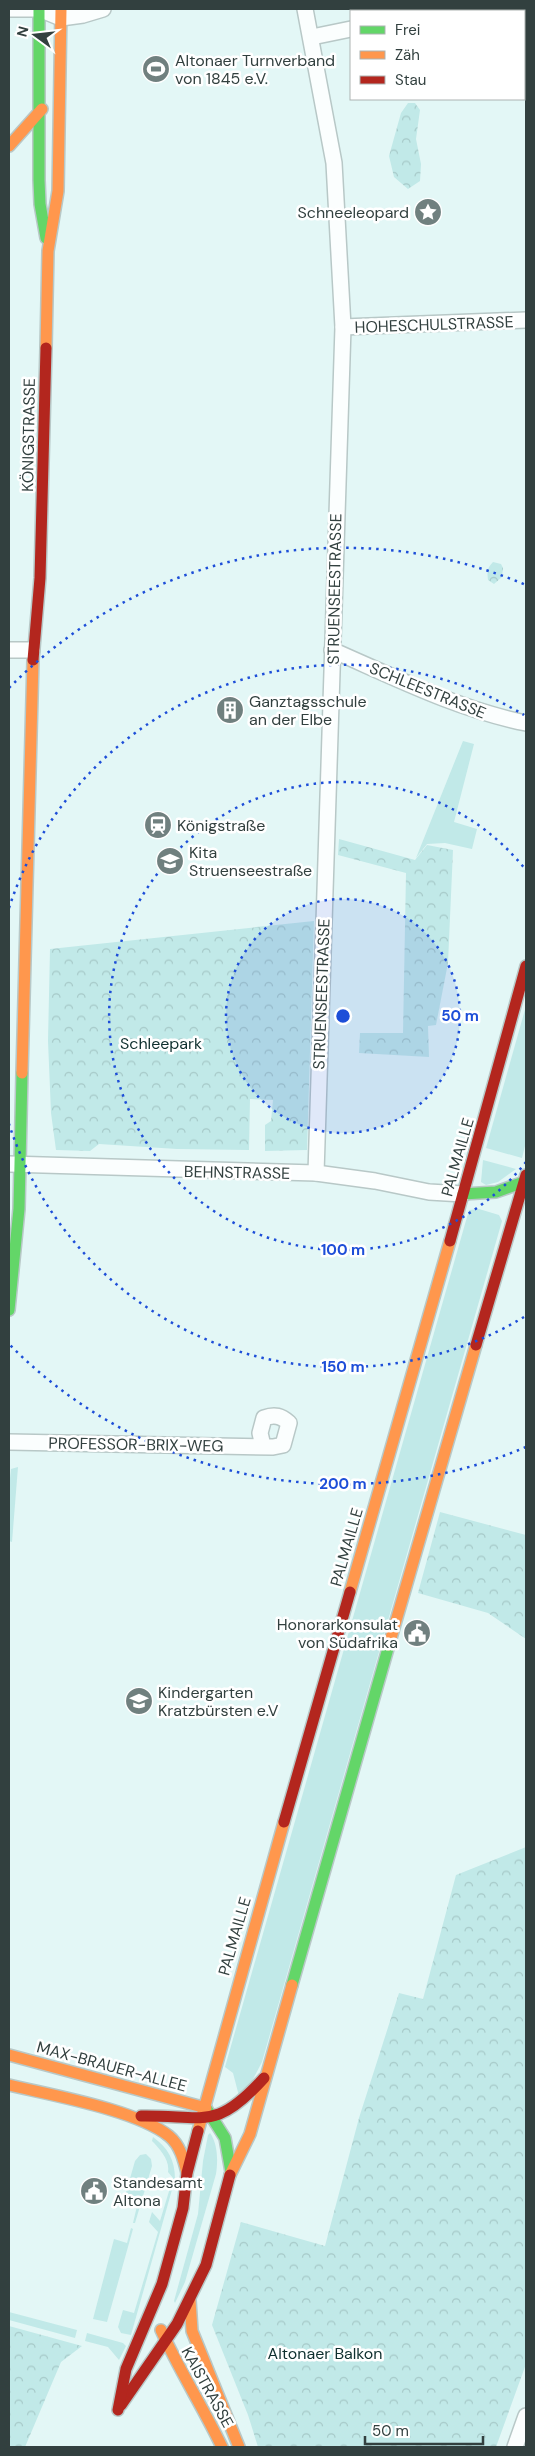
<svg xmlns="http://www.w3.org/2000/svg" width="535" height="2456" font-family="'DM Sans',sans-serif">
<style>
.green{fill:#c1e9e8}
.park{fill:url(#park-crowns)}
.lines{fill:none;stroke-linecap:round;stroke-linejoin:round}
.street-casing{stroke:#b8c8c7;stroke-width:18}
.fast-casing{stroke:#b8c8c7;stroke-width:14}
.slow-casing{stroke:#b8c8c7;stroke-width:14}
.jam-casing{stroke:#b8c8c7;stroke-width:14}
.street{stroke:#fbfefe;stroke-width:15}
.fast{stroke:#63d668;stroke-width:11}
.slow{stroke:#ff974d;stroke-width:11}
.jam{stroke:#b3261e;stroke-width:11}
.ring{fill:none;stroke:#1d4ed8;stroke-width:2.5;stroke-dasharray:2.5 5}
.labels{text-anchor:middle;stroke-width:5;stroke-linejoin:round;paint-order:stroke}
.poi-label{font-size:16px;fill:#32403f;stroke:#fff;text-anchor:start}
.street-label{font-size:16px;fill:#32403f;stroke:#fff}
.park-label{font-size:16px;fill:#0e2f2e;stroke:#fff}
.centre{fill:#1d4ed8;stroke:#fff;stroke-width:2.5}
.ring-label{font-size:15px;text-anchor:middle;font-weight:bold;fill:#1d4ed8;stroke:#fff;stroke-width:5;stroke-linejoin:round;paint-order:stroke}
</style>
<defs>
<pattern id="park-crowns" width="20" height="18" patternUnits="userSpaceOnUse" patternTransform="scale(1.25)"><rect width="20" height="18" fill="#c1e9e8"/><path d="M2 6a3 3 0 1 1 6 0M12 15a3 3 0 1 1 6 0" fill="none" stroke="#a6c9c8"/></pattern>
</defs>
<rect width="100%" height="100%" fill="#e3f7f6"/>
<g class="green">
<path d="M463,741L474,744L454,822L477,829L472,849L445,843L427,844L416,858Z"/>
<path d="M526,1006V1142L522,1158L486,1148Z"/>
<path d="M483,1160L516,1169L498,1182L486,1185L481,1182Z"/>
<path d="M479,1209L499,1215L502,1221L262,2062L252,2081L239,2096L233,2073L225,2067L469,1210Z"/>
<path d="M18,1467L12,1542L9,1541V1487L11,1469Z"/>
<path d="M210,2133C218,2144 218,2161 216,2174L185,2282L175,2303L174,2301L198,2214L203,2161L208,2135Z"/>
<path d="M153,2137C168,2148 175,2160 175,2179L131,2335L121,2333L118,2327L123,2310L134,2313L158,2232L149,2222L152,2212L160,2221L173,2178L168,2172C170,2160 160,2149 152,2141Z"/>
<path d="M146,2154L151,2159L152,2166L135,2223H133L137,2206L123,2203L135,2161L140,2155Z"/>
<path d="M131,2228L133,2229L107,2322L93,2319L114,2239L127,2243Z"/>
<path d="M9,2312L77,2330L75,2338L9,2320Z"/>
<path d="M87,2333L123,2343L126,2346L119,2360L108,2347L85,2341Z"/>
</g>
<g class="park">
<path d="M408,103H415L420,110L416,139L421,164L420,181L408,189L394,177L389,156L401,113Z"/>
<path d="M493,562L501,564L503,568L502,577L494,584L488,580C487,572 487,568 493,562Z"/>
<path d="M339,839L415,860L427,845L453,850L448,963L436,1025L428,1026L429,1057L359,1053L360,1033H403L406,873L338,855Z"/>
<path d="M314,921L307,1150L265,1151V1125L271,1121L273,1100L250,1099L249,1150L177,1149L99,1144L90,1151L56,1150L51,1113L48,1041L50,949Z"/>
<path d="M440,1512L526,1535V1639L488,1613L418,1593Z"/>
<path d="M526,1847V2364L496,2447H258L248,2415L212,2325L241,2222L325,2246L359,2118L399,1993L423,1999L456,1875Z"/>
<path d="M9,2326L82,2346L61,2362L25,2447H9Z"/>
</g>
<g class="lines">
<g class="street-casing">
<g id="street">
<path d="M9,9H39L61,18L83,15L103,9"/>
<path d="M305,9L334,163L343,327L316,1173"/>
<path d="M451,11L465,9"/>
<path d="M312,37L351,29"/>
<path d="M343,327L526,320"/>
<path d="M9,650H32"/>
<path d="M332,650C396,678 457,709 526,723"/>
<path d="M9,1164L316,1173L375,1181L429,1192L463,1194"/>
<path d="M9,1442L273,1447L283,1445L289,1423C281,1416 275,1414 264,1418L260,1433L263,1446"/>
<path d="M515,2447L526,2416"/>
</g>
</g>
<g class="fast-casing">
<g id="fast">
<path d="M39,9V180L40,204L46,238"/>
<path d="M463,1194L496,1192L524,1182"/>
<path d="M9,1310L19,1209L22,1073"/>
<path d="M292,1985L389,1645"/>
<path d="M206,2108L225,2138L231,2172"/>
</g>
</g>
<g class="slow-casing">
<g id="slow">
<path d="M9,146L42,109"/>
<path d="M46,348L48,251L58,191L61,9"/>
<path d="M22,1073L33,660"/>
<path d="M350,1592L450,1241"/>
<path d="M389,1645L476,1345"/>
<path d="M9,2055L206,2108"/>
<path d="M9,2085C51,2095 137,2110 169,2136C180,2145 184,2160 187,2173"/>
<path d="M198,2131L284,1822"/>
<path d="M230,2175L250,2134L292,1985"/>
<path d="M190,2300L192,2331L239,2447"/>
<path d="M161,2330C179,2370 203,2407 222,2447"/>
</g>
</g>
<g class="jam-casing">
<g id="jam">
<path d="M33,660L40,578L46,348"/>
<path d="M450,1241L526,966"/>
<path d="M476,1345L526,1175"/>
<path d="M284,1822L350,1592"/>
<path d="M141,2116C205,2115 215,2132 264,2078"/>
<path d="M121,2405L177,2324L206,2265L230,2175"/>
<path d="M118,2410L126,2369L162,2284L183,2208L187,2173L198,2131"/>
</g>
</g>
<use href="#street" class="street"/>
<use href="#fast" class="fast"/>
<use href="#slow" class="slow"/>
<use href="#jam" class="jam"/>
</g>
<circle cx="343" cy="1016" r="117" fill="#1d4ed8" fill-opacity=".12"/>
<g class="ring">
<circle cx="343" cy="1016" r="117"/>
<path d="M526 1162A234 234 0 1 1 526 870"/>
<path d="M524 1317A351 351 0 0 1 9 1124M9 908A351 351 0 0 1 524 715"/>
<path d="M526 1447A468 468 0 0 1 9 1344M9 688A468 468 0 0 1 526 585"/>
</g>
<defs>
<g id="stadium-disc" transform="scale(1.4375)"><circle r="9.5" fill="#70807f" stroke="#fff"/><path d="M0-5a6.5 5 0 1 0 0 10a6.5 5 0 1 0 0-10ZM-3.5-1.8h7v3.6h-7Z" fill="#fff"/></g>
<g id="sight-disc" transform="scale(1.4375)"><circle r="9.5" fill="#70807f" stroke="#fff"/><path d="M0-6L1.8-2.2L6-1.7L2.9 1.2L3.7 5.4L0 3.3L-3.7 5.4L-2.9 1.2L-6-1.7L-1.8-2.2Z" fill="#fff"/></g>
<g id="building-disc" transform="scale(1.4375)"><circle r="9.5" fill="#70807f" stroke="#fff"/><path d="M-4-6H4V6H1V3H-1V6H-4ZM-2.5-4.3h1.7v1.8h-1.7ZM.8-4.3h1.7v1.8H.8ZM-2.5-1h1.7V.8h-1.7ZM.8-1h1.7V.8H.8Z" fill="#fff"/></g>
<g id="station-disc" transform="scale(1.4375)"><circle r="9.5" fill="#70807f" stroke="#fff"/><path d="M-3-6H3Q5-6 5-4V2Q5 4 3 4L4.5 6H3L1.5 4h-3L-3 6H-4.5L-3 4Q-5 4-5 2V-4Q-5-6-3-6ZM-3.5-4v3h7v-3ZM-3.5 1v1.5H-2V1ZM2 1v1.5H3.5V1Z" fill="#fff"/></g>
<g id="school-disc" transform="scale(1.4375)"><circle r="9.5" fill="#70807f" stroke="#fff"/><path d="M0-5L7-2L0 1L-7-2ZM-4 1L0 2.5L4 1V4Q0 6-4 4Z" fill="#fff"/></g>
<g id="civic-disc" transform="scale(1.4375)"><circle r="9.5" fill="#70807f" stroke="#fff"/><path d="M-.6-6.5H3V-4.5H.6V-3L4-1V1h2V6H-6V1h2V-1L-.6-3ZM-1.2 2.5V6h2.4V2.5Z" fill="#fff"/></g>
</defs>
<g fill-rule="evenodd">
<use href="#stadium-disc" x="156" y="69"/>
<use href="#sight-disc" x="428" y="212"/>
<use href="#building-disc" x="230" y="710"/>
<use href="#station-disc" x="158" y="825"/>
<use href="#school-disc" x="170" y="861"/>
<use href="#civic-disc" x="417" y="1633"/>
<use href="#school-disc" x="139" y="1701"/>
<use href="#civic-disc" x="94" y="2191"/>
</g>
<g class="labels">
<g class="poi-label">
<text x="175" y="66">Altonaer Turnverband<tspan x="175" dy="18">von 1845 e.V.</tspan></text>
<text x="409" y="218" text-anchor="end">Schneeleopard</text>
<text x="249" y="707">Ganztagsschule<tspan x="249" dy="18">an der Elbe</tspan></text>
<text x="177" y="831">Königstraße</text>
<text x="189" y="858">Kita<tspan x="189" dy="18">Struenseestraße</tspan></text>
<text x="398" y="1630" text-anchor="end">Honorarkonsulat<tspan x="398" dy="18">von Südafrika</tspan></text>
<text x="158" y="1698">Kindergarten<tspan x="158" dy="18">Kratzbürsten e.V</tspan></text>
<text x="113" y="2188">Standesamt<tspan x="113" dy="18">Altona</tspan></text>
</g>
<g class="street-label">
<text transform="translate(434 324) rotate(-2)" y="6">HOHESCHULSTRASSE</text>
<text transform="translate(28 435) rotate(-89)" y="6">KÖNIGSTRASSE</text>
<text transform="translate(334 589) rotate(-89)" y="6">STRUENSEESTRASSE</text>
<text transform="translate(428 690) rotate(22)" y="6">SCHLEESTRASSE</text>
<text transform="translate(321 994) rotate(-88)" y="6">STRUENSEESTRASSE</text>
<text transform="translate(457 1157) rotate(-74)" y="6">PALMAILLE</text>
<text transform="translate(237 1172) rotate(1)" y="6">BEHNSTRASSE</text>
<text transform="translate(136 1444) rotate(1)" y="6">PROFESSOR-BRIX-WEG</text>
<text transform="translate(346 1547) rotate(-74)" y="6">PALMAILLE</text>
<text transform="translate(234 1936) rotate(-74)" y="6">PALMAILLE</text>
<text transform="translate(112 2066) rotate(15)" y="6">MAX-BRAUER-ALLEE</text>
<text transform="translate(208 2387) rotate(61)" y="6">KAISTRASSE</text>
</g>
<g class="park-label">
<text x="161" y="1049">Schleepark</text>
<text x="325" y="2359">Altonaer Balkon</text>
</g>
</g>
<circle cx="343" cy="1016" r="8" class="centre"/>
<g class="ring-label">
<text x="460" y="1021">50 m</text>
<text x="343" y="1255">100 m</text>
<text x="343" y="1372">150 m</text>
<text x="343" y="1489">200 m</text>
</g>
<rect width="535" height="2456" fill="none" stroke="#32403f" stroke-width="20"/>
<rect x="350" y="10" width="175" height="90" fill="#ffffff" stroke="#adb3b2"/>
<rect x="360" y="26" width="25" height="8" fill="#63d668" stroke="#adb3b2"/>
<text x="395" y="35" font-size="15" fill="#32403f">Frei</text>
<rect x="360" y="51" width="25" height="8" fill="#ff974d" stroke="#adb3b2"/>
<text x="395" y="60" font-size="15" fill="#32403f">Zäh</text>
<rect x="360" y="76" width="25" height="8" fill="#b3261e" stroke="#adb3b2"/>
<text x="395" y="85" font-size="15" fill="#32403f">Stau</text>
<g transform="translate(35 35) rotate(285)" stroke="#ffffff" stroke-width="4" paint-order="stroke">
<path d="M0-4L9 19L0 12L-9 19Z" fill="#32403f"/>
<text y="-8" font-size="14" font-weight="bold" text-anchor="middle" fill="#32403f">N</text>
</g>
<path d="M365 2436v8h118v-8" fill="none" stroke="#32403f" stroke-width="2.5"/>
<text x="372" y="2436" font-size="15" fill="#32403f" stroke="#ffffff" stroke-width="4" paint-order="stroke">50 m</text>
</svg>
